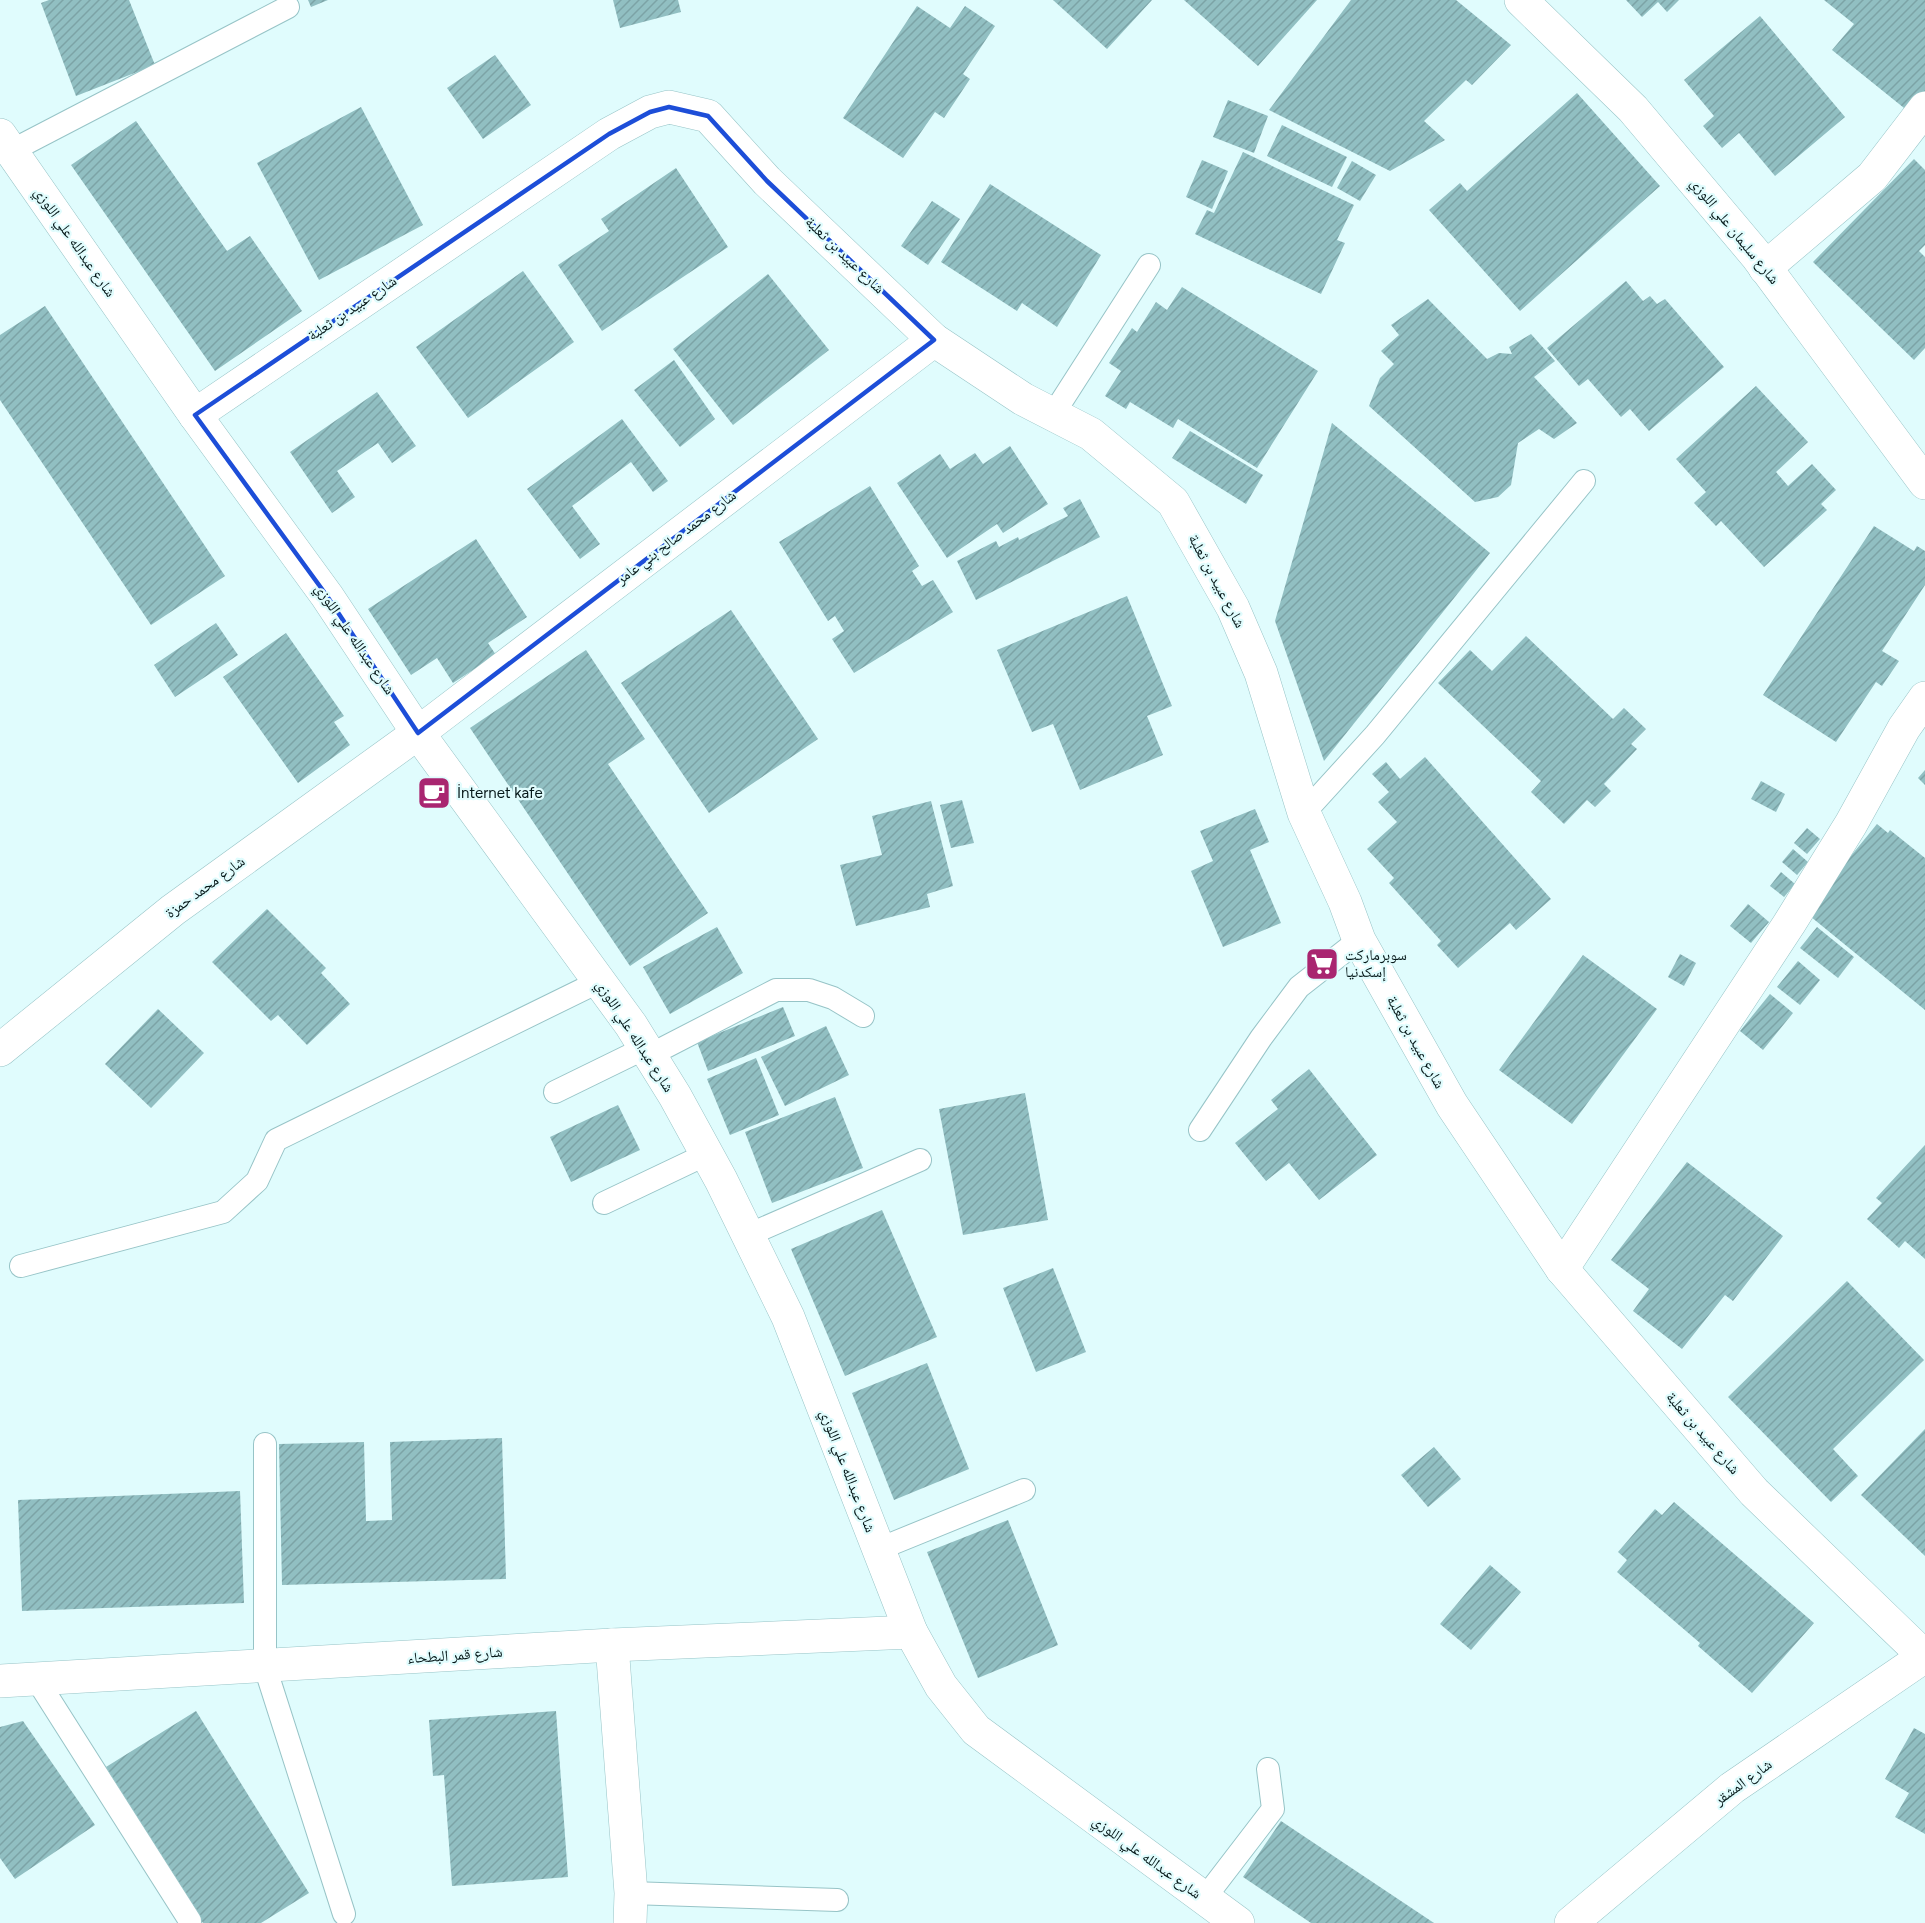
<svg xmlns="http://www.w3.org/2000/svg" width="1925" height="1923" font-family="Figtree,'Noto Naskh Arabic',sans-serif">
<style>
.building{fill:url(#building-hatch)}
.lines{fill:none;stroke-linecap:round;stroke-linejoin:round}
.service-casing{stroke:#97c4c7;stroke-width:24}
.minor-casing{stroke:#97c4c7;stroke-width:34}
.tertiary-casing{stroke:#97c4c7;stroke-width:34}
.service{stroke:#fff;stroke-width:22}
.minor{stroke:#fff;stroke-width:33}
.tertiary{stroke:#fff;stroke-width:33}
.marked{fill:none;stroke:#1d4ed8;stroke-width:4.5;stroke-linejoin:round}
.labels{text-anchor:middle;stroke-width:4.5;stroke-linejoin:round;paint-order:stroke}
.street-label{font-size:15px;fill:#051718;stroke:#e0fcfd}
.poi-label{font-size:15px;fill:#051718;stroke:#e0fcfd;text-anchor:start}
</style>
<defs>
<pattern id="building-hatch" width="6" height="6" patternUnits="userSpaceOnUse" patternTransform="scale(1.5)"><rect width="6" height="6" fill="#91bfc2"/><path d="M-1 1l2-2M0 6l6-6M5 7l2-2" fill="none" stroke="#7ca3a6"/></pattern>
</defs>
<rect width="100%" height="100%" fill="#e0fcfd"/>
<g class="building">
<path d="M49,0H129L155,65L76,96L41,3Z"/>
<path d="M308,0H328L311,7Z"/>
<path d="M613,0H678L681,12L620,28Z"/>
<path d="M1053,0H1152L1107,49Z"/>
<path d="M1184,0H1317L1258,66Z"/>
<path d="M1351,0H1456L1511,45L1472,85L1466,80L1424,121L1445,140L1390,171L1269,110Z"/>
<path d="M1626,0H1679L1667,12L1658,2L1642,17Z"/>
<path d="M1824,0H1925V92L1909,112L1832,50L1854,24Z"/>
<path d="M917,6L950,28L965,6L995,26L963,74L970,79L944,118L935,112L903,158L843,118Z"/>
<path d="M1760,16L1845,117L1775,176L1739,133L1722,148L1703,126L1714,116L1684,80Z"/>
<path d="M495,55L531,105L483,139L447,88Z"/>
<path d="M1577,93L1660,186L1520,311L1429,210L1460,183L1467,191Z"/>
<path d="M1228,100L1268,116L1254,153L1213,137Z"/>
<path d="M361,107L423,225L319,280L257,163Z"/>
<path d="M136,121L227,251L250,236L302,311L215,371L71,165Z"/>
<path d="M1282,125L1347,157L1332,187L1267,156Z"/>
<path d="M1243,152L1354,205L1337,240L1345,243L1321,294L1195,234L1207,210L1214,213Z"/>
<path d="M1914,159L1925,170V245L1919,251L1925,257V348L1914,360L1813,262Z"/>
<path d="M1202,160L1228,171L1212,209L1186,197Z"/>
<path d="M1352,161L1376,175L1360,201L1337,188Z"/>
<path d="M676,168L728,247L602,331L558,265L609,231L601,219Z"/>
<path d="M990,184L1101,255L1057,327L1022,303L1017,311L941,262Z"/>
<path d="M932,201L960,219L928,265L901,246Z"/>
<path d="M523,271L574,342L468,418L416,347Z"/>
<path d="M768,274L829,350L733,425L673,349Z"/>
<path d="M1626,281L1643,301L1650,296L1657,304L1665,299L1724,367L1649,431L1630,409L1621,417L1588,379L1579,386L1547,348Z"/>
<path d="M1182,287L1318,371L1257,468L1178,419L1173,428L1130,402L1126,409L1105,396L1121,371L1109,363L1132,328L1137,332L1156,302L1167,310Z"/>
<path d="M1428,299L1487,359L1499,353L1512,354L1509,347L1531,334L1555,361L1534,377L1577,423L1554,439L1539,429L1518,443L1511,485L1498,497L1475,502L1369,406L1380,378L1394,364L1381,351L1399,335L1391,325Z"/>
<path d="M45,306L225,576L151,625L0,400V335Z"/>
<path d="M674,360L715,419L680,447L634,390Z"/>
<path d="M1756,386L1808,442L1776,472L1788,486L1812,464L1836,490L1821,504L1827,510L1764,567L1721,521L1716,526L1694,503L1706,492L1676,459Z"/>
<path d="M377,392L416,446L392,463L378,443L337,471L355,497L332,513L290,452Z"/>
<path d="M622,419L668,481L653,492L631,462L572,506L600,544L580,559L527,489Z"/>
<path d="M1332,423L1490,553L1324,761L1275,621Z"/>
<path d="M1190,431L1263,475L1246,504L1172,458Z"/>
<path d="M1010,446L1048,504L1003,533L997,524L947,558L897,483L940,454L950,469L975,453L983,464Z"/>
<path d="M870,486L919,566L912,571L922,586L933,580L953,612L854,673L832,639L844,631L835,616L828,621L779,542Z"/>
<path d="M1080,499L1100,537L976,600L957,561L996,541L999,547L1018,537L1019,540L1068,516L1063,508Z"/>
<path d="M1874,526L1914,551L1917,546L1925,551V585L1882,651L1899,661L1882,686L1876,682L1836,742L1763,695Z"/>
<path d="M476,539L527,617L488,643L496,655L453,683L437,658L411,675L368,609Z"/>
<path d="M1127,596L1172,706L1147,716L1163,755L1080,790L1053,724L1032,732L997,650Z"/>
<path d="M731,610L818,739L709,813L621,683Z"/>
<path d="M216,623L238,655L175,697L154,665Z"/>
<path d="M286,633L344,716L334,722L350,745L298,783L223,677Z"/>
<path d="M1526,636L1613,719L1624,708L1646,729L1631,744L1637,749L1604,784L1611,791L1595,807L1587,800L1564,824L1531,792L1541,781L1438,683L1470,650L1492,671Z"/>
<path d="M586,650L645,739L608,764L708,913L630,966L470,728Z"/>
<path d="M1425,757L1551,899L1516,930L1510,923L1458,968L1437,945L1441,941L1389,883L1394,878L1367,849L1397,822L1378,802L1389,792L1372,774L1386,762L1400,779Z"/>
<path d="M1925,770V785L1918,778Z"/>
<path d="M1761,781L1785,794L1776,812L1751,799Z"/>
<path d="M962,800L974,843L951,848L940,805Z"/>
<path d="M931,801L953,886L927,894L930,907L856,926L840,865L882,855L872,816Z"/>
<path d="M1255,809L1269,842L1250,850L1281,923L1223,947L1191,871L1213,861L1200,831Z"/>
<path d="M1877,824L1888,833L1890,830L1925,858V1010L1805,912Z"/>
<path d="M1807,828L1820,839L1807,854L1794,843Z"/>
<path d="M1793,849L1808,862L1797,875L1782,862Z"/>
<path d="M1781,872L1795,884L1784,897L1770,886Z"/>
<path d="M1748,904L1769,922L1751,943L1730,926Z"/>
<path d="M267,909L326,968L321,973L350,1004L307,1045L278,1015L271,1021L212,962Z"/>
<path d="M717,927L743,973L670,1014L643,967Z"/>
<path d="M1817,927L1854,957L1838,978L1800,948Z"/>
<path d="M1680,954L1696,963L1684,986L1668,977Z"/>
<path d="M1583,955L1657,1009L1572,1124L1499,1070Z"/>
<path d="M1798,961L1820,980L1800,1005L1777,987Z"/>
<path d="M1770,994L1793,1013L1763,1050L1740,1031Z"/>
<path d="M783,1007L795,1036L708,1071L697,1042Z"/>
<path d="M158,1009L204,1053L151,1108L105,1064Z"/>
<path d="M826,1026L849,1075L785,1106L761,1057Z"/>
<path d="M756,1058L779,1115L730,1135L707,1079Z"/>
<path d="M1309,1069L1377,1155L1319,1200L1289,1163L1266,1181L1235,1143L1278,1109L1271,1100Z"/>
<path d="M1025,1093L1048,1220L963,1235L939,1109Z"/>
<path d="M835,1097L863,1168L772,1203L745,1132Z"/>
<path d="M618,1105L640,1150L571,1182L550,1137Z"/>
<path d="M1925,1145V1259L1905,1241L1899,1248L1867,1219L1882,1203L1876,1198Z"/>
<path d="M1687,1162L1783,1236L1733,1301L1725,1295L1682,1349L1633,1311L1649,1289L1611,1260Z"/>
<path d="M882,1210L937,1337L845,1376L791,1249Z"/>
<path d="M1053,1268L1086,1352L1036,1372L1003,1288Z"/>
<path d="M1847,1281L1924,1360L1833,1449L1858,1476L1831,1502L1728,1397Z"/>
<path d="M927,1363L969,1469L894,1500L852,1393Z"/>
<path d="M1925,1429V1556L1861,1495Z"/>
<path d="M502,1438L506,1579L282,1585L279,1444L364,1442L366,1521L392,1520L390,1442Z"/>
<path d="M1434,1447L1461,1479L1428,1507L1401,1475Z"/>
<path d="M240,1491L244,1603L22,1611L18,1500Z"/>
<path d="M1674,1502L1814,1623L1752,1693L1698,1646L1700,1643L1617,1572L1627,1560L1618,1552L1655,1509L1662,1515Z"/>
<path d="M1008,1520L1058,1645L978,1678L927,1552Z"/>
<path d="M1490,1565L1521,1592L1471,1650L1440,1624Z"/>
<path d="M196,1711L309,1893L261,1923H203L106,1767Z"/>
<path d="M556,1711L568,1877L452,1886L444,1775L433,1776L429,1720Z"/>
<path d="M23,1721L95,1825L15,1879L0,1858V1727Z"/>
<path d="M1914,1728L1925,1734V1834L1895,1817L1909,1793L1885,1779Z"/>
<path d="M1281,1821L1434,1923H1311L1243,1877Z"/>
</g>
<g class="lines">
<g class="service-casing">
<g id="service">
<path d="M11,151L288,7"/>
<path d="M1054,413L1149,265"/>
<path d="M1304,813L1375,735L1584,481"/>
<path d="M650,1055L776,990H809L833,998L863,1016"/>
<path d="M555,1092L645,1048"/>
<path d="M1200,1130L1261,1038L1299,987L1359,940"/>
<path d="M604,1203L707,1154"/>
<path d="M748,1235L920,1160"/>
<path d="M21,1266L223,1212L257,1181L276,1140L600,981"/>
<path d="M265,1444V1667L344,1914"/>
<path d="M879,1549L1024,1490"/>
<path d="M37,1680L190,1921"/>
<path d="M631,1893L837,1900"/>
<path d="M1204,1899L1273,1809L1268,1769"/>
</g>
</g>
<g class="minor-casing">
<g id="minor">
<path d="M1521,0L1633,109L1756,255L1925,483"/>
<path d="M1765,268L1872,177L1925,108"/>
<path d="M195,415L609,134L650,112L669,107L708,116L767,181L934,340L1023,399L1091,434L1173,502L1233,608L1261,673L1304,813L1345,902L1359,940L1452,1105L1562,1269L1754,1492L1925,1657"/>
<path d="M0,1050L173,910L418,733L934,340"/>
<path d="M1562,1269L1789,924L1851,824L1904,728L1925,698"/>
<path d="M612,1645L631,1893L630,1923"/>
<path d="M0,1681L612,1645L911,1632"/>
<path d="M1571,1923L1732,1788L1925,1656"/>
</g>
</g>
<g class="tertiary-casing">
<path id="tertiary" d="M0,135L195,415L327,596L418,733L631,1025L675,1096L721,1180L788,1317L911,1632L941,1686L976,1730L1238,1923"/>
</g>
<use href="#service" class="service"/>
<use href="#minor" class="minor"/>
<use href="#tertiary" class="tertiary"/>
</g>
<path class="marked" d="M669,107L708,116L767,181L934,340L418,733L327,596L195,415L609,134L650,112Z"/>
<defs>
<g id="cafe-square" transform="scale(1.725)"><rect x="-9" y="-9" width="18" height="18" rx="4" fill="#a92570" stroke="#e0fcfd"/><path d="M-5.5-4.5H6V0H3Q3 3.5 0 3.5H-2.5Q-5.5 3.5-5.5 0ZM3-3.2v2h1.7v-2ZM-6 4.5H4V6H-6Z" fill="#fff"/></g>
<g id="supermarket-square" transform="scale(1.725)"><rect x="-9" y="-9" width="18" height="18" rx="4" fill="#a92570" stroke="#e0fcfd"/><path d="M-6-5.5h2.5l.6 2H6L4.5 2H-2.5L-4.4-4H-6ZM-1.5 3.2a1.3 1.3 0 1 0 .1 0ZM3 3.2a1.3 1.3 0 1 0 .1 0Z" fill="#fff"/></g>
</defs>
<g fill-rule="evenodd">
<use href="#cafe-square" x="434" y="793"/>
<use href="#supermarket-square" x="1322" y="964"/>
</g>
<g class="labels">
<g class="street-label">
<text transform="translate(1735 231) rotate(51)" y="5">شارع سليمان علي اللوزي</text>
<text transform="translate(75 242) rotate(55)" y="5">شارع عبدالله علي اللوزي</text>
<text transform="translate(845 255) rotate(44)" y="5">شارع عبيد بن ثعلبة</text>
<text transform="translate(352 308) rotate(-34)" y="5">شارع عبيد بن ثعلبة</text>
<text transform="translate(676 537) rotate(-37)" y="5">شارع محمد صالح بني عامر</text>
<text transform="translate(1217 581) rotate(62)" y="5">شارع عبيد بن ثعلبة</text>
<text transform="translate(355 639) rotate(56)" y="5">شارع عبدالله علي اللوزي</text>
<text transform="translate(205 887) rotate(-36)" y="5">شارع محمد حمزة</text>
<text transform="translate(635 1036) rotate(57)" y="5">شارع عبدالله علي اللوزي</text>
<text transform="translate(1416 1042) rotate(61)" y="5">شارع عبيد بن ثعلبة</text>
<text transform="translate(1703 1433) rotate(49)" y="5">شارع عبيد بن ثعلبة</text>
<text transform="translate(848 1471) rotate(69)" y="5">شارع عبدالله علي اللوزي</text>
<text transform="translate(455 1655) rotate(-4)" y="5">شارع قمر البطحاء</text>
<text transform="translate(1743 1782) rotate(-36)" y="5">شارع المشقر</text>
<text transform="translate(1147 1857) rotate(36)" y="5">شارع عبدالله علي اللوزي</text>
</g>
<g class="poi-label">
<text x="457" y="798">İnternet kafe</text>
<text x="1345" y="960">سوبرماركت<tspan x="1345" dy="17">إسكدنيا</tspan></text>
</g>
</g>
</svg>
